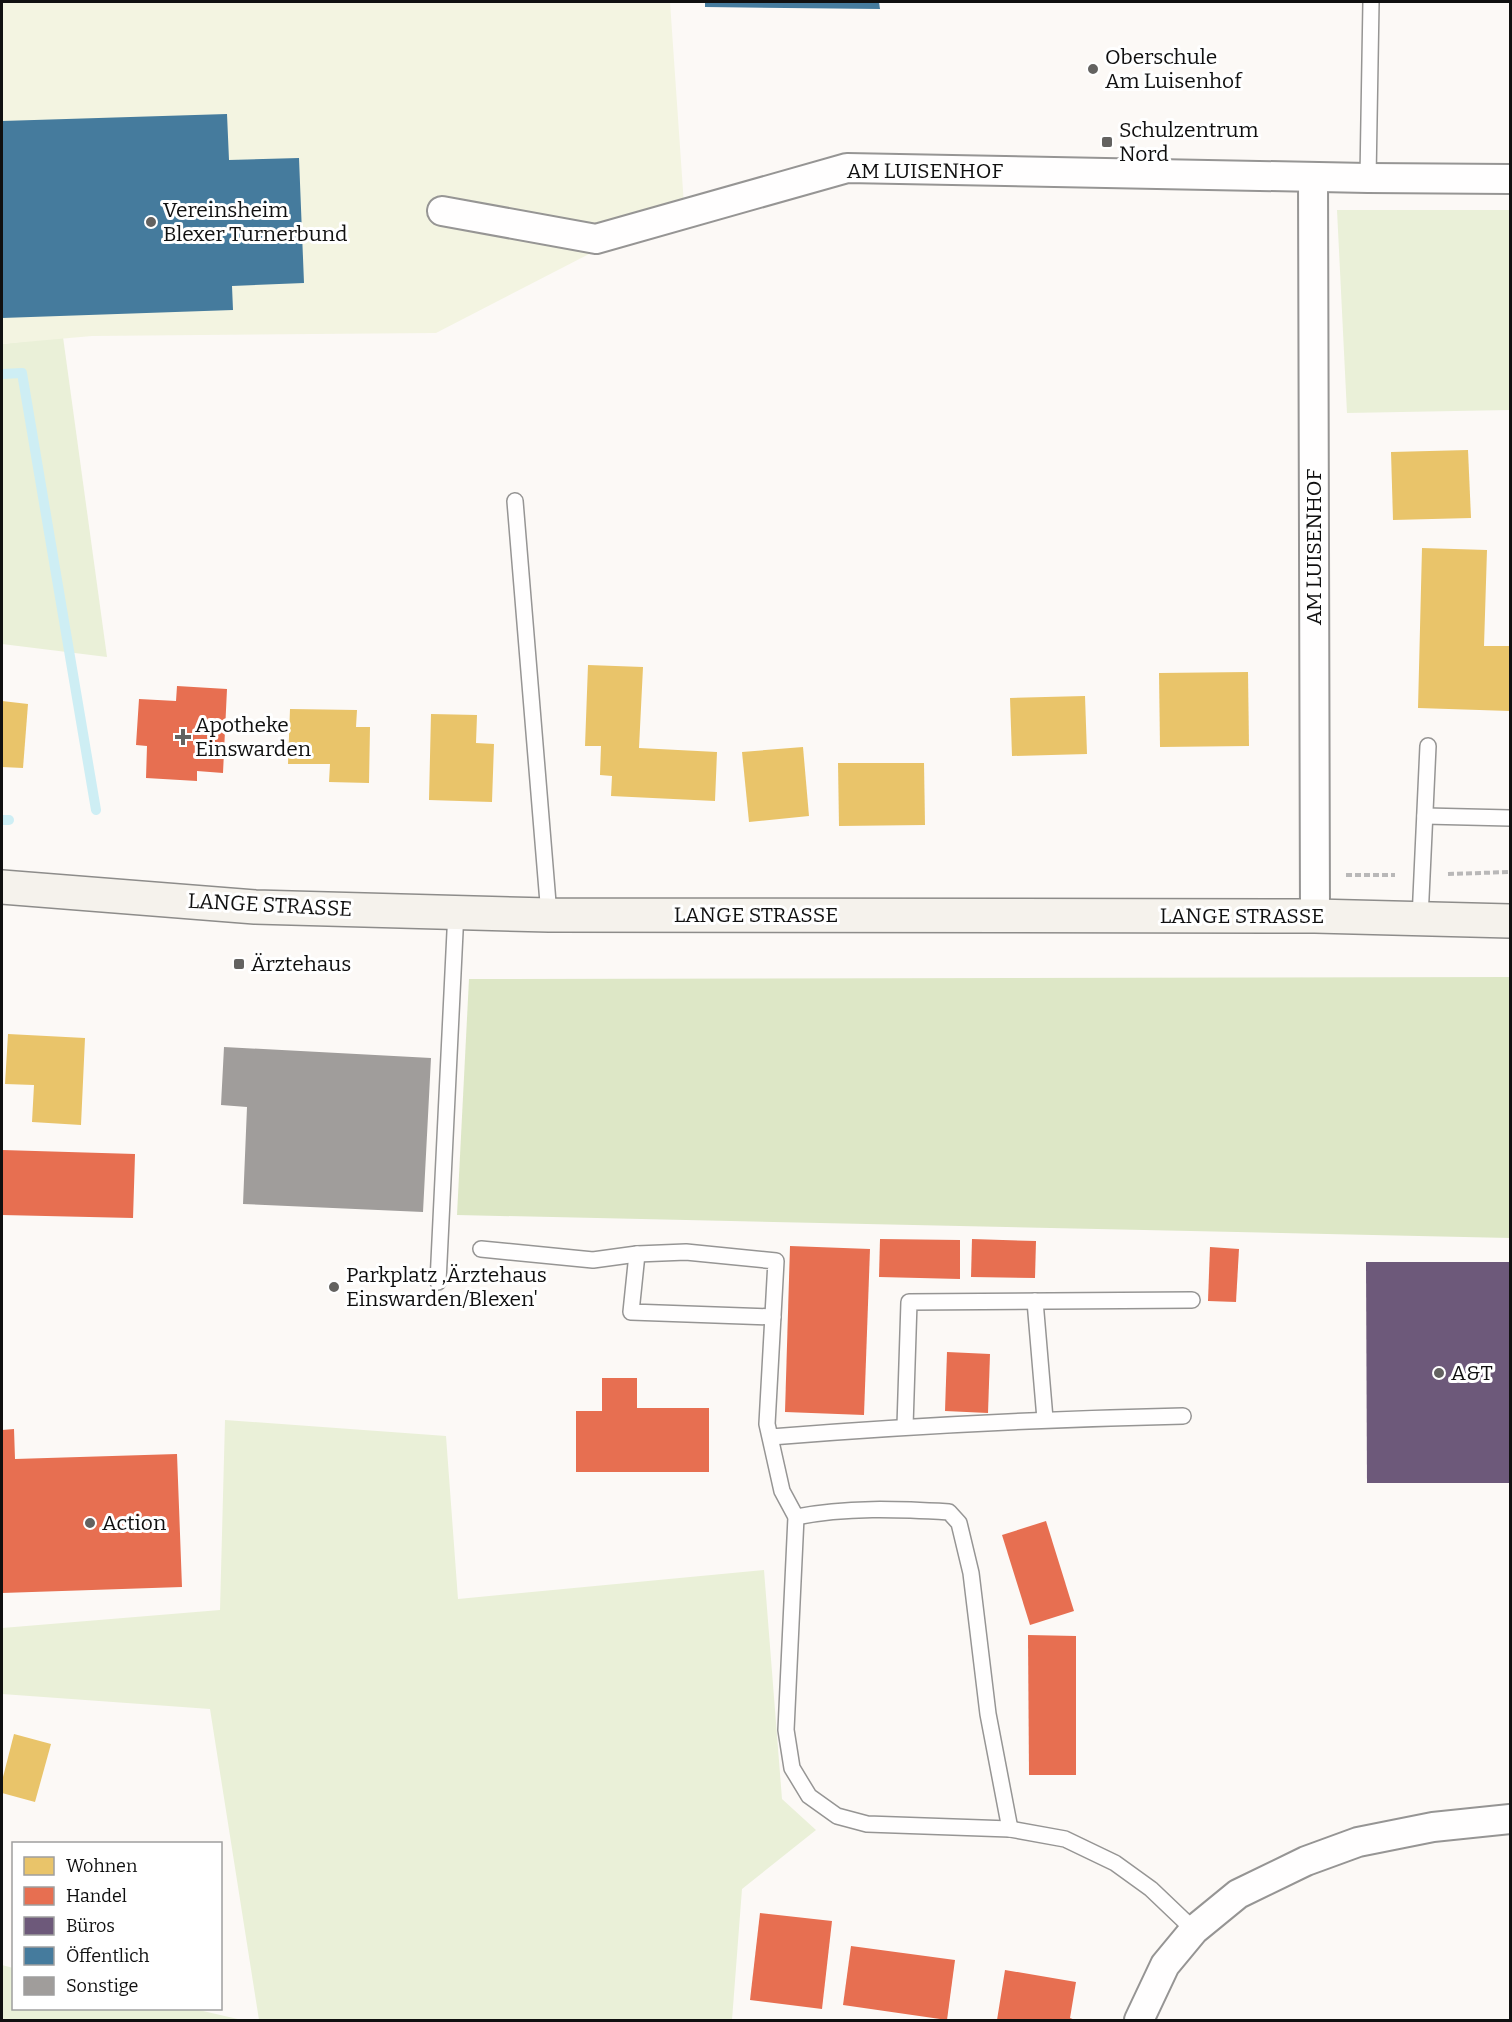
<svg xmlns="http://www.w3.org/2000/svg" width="1512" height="2022" font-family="Bitter,serif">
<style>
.green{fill:#eaf0d8}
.forest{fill:#dde7c6}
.pitch{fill:#f3f4e1}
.homes{fill:#e9c46a}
.shops{fill:#e76f51}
.offices{fill:#6d597a}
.public{fill:#457b9d}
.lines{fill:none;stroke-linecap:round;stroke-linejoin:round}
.stream{stroke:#ceeef4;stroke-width:10}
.building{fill:#a09d9b}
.lane-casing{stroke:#969594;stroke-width:18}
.street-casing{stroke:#969594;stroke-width:32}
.secondary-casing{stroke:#8d8c8a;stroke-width:36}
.path{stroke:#b9b8b8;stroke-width:4;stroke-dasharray:6 3;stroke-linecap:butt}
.lane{stroke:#fffefe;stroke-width:15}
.street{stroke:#fffefe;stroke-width:28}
.secondary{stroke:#f5f2ec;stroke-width:33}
.poi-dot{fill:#636260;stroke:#fff;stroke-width:2}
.labels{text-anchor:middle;stroke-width:6;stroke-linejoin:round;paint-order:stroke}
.poi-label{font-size:21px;fill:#101010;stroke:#fff;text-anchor:start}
.street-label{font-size:21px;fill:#101010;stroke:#fff}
</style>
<rect width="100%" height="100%" fill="#fcf9f6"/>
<g class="green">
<path d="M1337,210H1510V410L1347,413Z"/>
<path d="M63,337L107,657L2,644V344Z"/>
<path d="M225,1420L446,1436L458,1599L764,1570L782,1799L816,1830L742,1889L732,2020H259L210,1709L2,1694V1628L220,1610Z"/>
<path d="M2,1965L13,1968L14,2008H190L242,2020H2Z"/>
</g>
<path class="forest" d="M1510,977V1238L457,1215L469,979Z"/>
<path class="pitch" d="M2,2H670L684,205L436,333L92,336L2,344Z"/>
<g class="homes">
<path d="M1468,450L1471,518L1393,520L1391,452Z"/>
<path d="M1422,548L1487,550L1484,646H1510V711L1418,708Z"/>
<path d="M588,665L643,667L639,748L717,752L715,801L611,796L612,776L600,775L601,746H585Z"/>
<path d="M1248,672L1249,746L1160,747L1159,673Z"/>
<path d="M1085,696L1087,754L1012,756L1010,698Z"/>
<path d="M2,701L28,704L23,768L2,767Z"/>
<path d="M290,709L357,710L356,727H370L369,783L329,782L330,764H288Z"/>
<path d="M431,714L477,715L476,743L494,744L492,802L429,800Z"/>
<path d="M803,747L809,816L749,822L742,752Z"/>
<path d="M838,763H924L925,825L839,826Z"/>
<path d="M8,1034L85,1038L81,1125L32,1122L34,1085L5,1084Z"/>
<path d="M14,1734L51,1744L35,1802L2,1793V1781Z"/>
</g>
<g class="shops">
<path d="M177,686L227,689L223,773L197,771V781L146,778L147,746L136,745L139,699L176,701Z"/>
<path d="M2,1150L135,1154L133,1218L2,1215Z"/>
<path d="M880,1239L960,1240V1279L879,1277Z"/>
<path d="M972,1239L1036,1241L1035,1278L971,1277Z"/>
<path d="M790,1246L870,1249L864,1415L785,1412Z"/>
<path d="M1210,1247L1239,1249L1236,1302L1208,1301Z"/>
<path d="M947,1352L990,1354L988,1413L945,1411Z"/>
<path d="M602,1378H637V1408H709V1472H576V1411H602Z"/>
<path d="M14,1429L15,1459L177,1454L182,1587L2,1593V1430Z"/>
<path d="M1046,1521L1074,1611L1030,1625L1002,1535Z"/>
<path d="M1028,1635L1076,1636V1775H1029Z"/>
<path d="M760,1913L832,1921L822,2009L750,2000Z"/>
<path d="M851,1946L955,1960L947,2020L843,2005Z"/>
<path d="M1005,1970L1076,1982L1070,2018L1075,2020H997Z"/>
</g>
<path class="offices" d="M1366,1262H1510V1483H1367Z"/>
<g class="public">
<path d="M705,2H879L880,9L705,7Z"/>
<path d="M227,114L229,160L299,158L304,283L232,286L233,310L2,318V121Z"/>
</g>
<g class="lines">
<g class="stream">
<path d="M2,374L22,373L96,810"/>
<path d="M2,820H9"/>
</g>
</g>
<path class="building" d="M224,1047L431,1058L423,1212L243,1204L247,1107L221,1105Z"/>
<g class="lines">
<g class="lane-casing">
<g id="lane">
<path d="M1368,178L1371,2"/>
<path d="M515,501L549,915"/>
<path d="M1425,816L1510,818"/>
<path d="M1420,919L1428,746"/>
<path d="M481,1249L593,1260L637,1254L686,1252L776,1261L767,1424L782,1491L796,1517L786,1730L792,1768L809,1796L837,1816L867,1824L1010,1829L1065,1839L1115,1863L1151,1889L1194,1930"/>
<path d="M637,1254L631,1312L773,1317"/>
<path d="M438,1282L456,911"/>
<path d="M1035,1301L1045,1419"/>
<path d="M905,1426L909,1302L1192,1300"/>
<path d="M771,1437C908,1426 1045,1419 1183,1416"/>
<path d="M796,1517C847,1507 897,1509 949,1512L959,1523L971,1573L988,1714L1010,1829"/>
</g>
</g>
<g class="street-casing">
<g id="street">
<path d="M1313,177L1315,916"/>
<path d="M442,211L596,239L847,168L1368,178L1510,179"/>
<path d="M1139,2020L1165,1965L1194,1930L1238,1894L1306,1861L1358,1842L1433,1827L1510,1819"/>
</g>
</g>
<g class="secondary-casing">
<path id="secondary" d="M2,887L255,907L549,915L1315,916L1510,921"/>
</g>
<g class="path">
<path d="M1448,874L1510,872"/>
<path d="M1346,875H1395"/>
</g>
<use href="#lane" class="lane"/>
<use href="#street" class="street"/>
<use href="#secondary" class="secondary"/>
</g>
<g class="poi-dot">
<circle cx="1093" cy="69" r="6"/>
<rect x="1101" y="136" width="12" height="12" rx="3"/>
<circle cx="151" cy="222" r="6"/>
<path d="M180 728h6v6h6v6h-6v6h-6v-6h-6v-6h6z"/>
<rect x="233" y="958" width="12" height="12" rx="3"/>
<circle cx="334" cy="1287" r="6"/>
<circle cx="1439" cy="1373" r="6"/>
<circle cx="90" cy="1523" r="6"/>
</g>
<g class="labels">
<g class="poi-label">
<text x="1105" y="64">Oberschule<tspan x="1105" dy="24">Am Luisenhof</tspan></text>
<text x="1119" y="137">Schulzentrum<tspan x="1119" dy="24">Nord</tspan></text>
<text x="163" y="217">Vereinsheim<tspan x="163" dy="24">Blexer Turnerbund</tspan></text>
<text x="195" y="732">Apotheke<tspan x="195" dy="24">Einswarden</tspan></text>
<text x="251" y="971">Ärztehaus</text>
<text x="346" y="1282">Parkplatz ,Ärztehaus<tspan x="346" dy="24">Einswarden/Blexen'</tspan></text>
<text x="1451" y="1380">A&amp;T</text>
<text x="102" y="1530">Action</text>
</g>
<g class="street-label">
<text x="925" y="178">AM LUISENHOF</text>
<text transform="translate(1314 547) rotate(-90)" y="7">AM LUISENHOF</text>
<text transform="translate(270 905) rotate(3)" y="7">LANGE STRASSE</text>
<text x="756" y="922">LANGE STRASSE</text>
<text x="1242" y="923">LANGE STRASSE</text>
</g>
</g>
<rect width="1512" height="2022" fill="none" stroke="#101010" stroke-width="6"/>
<rect x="12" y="1842" width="210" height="168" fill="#ffffff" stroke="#9f9f9f" stroke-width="1.5"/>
<rect x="24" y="1857" width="30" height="18" fill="#e9c46a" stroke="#9f9f9f" stroke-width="1.5"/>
<text x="66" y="1872" font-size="18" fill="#101010">Wohnen</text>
<rect x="24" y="1887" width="30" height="18" fill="#e76f51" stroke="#9f9f9f" stroke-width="1.5"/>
<text x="66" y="1902" font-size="18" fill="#101010">Handel</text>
<rect x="24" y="1917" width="30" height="18" fill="#6d597a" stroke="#9f9f9f" stroke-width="1.5"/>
<text x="66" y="1932" font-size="18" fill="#101010">Büros</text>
<rect x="24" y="1947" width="30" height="18" fill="#457b9d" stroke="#9f9f9f" stroke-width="1.5"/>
<text x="66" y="1962" font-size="18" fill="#101010">Öffentlich</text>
<rect x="24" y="1977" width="30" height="18" fill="#a09d9b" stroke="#9f9f9f" stroke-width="1.5"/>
<text x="66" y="1992" font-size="18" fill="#101010">Sonstige</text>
</svg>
